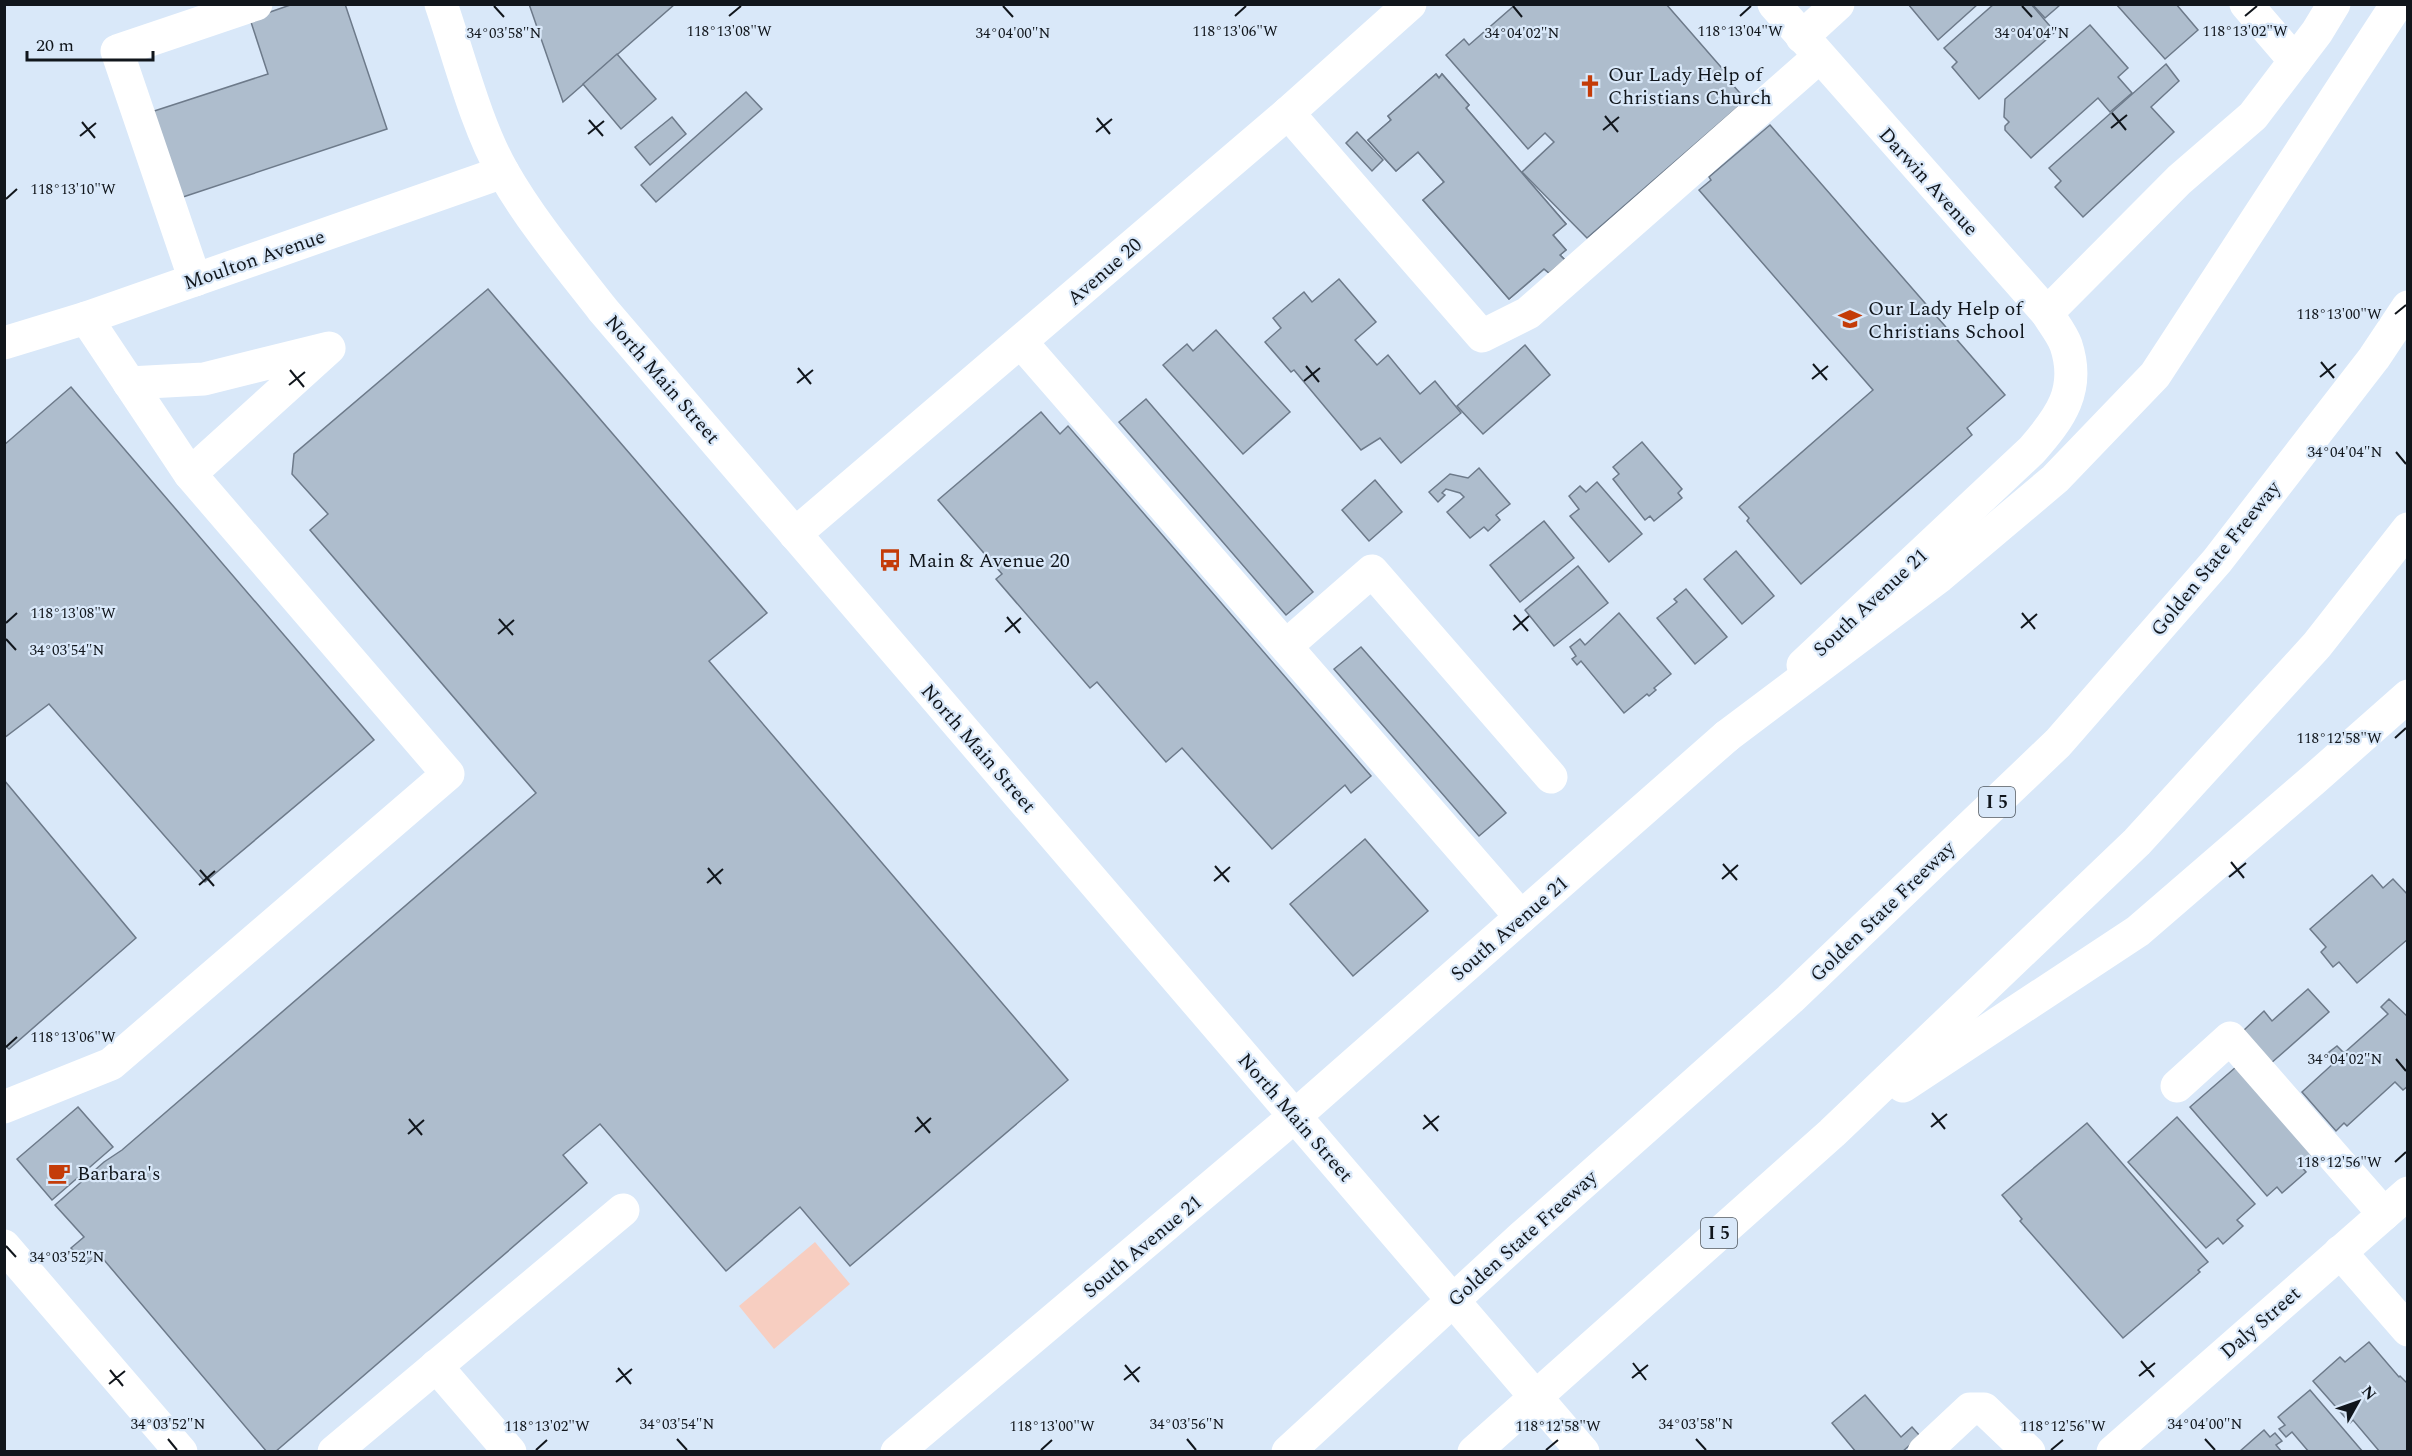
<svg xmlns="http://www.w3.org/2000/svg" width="2412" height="1456" font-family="Spectral,serif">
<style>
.green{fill:#f7cec1}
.building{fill:#aebdcd;stroke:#6d7a8a;stroke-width:1.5}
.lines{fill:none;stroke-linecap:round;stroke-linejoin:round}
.minor{stroke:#fff;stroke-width:33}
.major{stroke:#fff;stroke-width:33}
.highway{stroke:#fff;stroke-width:33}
.ticks{fill:none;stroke:#11161c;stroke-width:2}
.labels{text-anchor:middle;stroke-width:4.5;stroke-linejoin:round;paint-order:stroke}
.shield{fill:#d9e8f9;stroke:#4d555e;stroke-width:1.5}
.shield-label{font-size:18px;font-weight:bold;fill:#11161c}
.poi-label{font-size:20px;fill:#11161c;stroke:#d9e8f9;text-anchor:start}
.street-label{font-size:20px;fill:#11161c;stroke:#d9e8f9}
.ticks-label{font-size:15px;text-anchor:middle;fill:#11161c;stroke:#d9e8f9;stroke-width:4.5;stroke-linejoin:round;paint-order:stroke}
</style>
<rect width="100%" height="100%" fill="#d9e8f9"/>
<path class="green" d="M815,1242L850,1284L774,1349L739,1306Z"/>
<g class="building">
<path d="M293,4H345L387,129L177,199L148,113L268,74L250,19Z"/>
<path d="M529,4H675L563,102Z"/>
<path d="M1516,4H1666L1734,82L1732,84L1746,100L1587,238L1522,172L1554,142L1545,133L1528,149L1446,55L1464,39L1469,45Z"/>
<path d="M1908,4H1978L1938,40Z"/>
<path d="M1994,4H2031L2055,32L1979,99L1952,67L1957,62L1944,48Z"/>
<path d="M2032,4H2059L2060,5L2045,18Z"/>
<path d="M2116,4H2176L2198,30L2165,59Z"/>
<path d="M2090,25L2128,68L2118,77L2132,93L2110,112L2098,98L2031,158L2005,130V126L2009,122L2004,117L2005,99Z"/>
<path d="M617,54L656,99L621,129L583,84Z"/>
<path d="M2166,64L2179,81L2151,107L2174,132L2083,217L2055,187L2061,181L2049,168Z"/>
<path d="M1436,74L1439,78L1442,74L1469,105L1466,108L1566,224L1553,235L1566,250L1560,255L1565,260L1549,273L1544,269L1509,299L1423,200L1444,182L1418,152L1396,171L1368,140L1391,120L1388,116Z"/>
<path d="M1436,74L1439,78L1442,74L1469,105L1466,108L1566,224L1553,235L1566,250L1560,255L1565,260L1549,273L1544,269L1509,299L1423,200L1444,182L1418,152L1396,171L1368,140L1391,120L1388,116Z"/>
<path d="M746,92L762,109L656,202L641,185Z"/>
<path d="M672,117L686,134L650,165L635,147Z"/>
<path d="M1770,125L2005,395L1967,428L1972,435L1801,584L1747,521L1749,518L1739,507L1873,390L1699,190L1711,180L1709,177Z"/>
<path d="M1357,132L1383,160L1372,171L1346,143Z"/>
<path d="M1339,279L1376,322L1355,340L1377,365L1388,355L1420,394L1435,381L1461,413L1401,463L1380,438L1361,450L1294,370L1291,372L1265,342L1281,328L1273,318L1304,292L1312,302Z"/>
<path d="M488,289L767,613L709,661L1068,1080L850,1266L800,1207L726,1271L600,1124L563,1155L587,1183L275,1452H267L99,1254L86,1264L71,1248L84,1237L55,1205L104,1162L122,1150L536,793L310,530L328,514L292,474L294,454Z"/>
<path d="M1216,330L1290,412L1243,454L1163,365L1187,344L1193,351Z"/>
<path d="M1525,345L1550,375L1483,434L1457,406Z"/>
<path d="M71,387L374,740L205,882L49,704L4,738V445Z"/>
<path d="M1146,399L1313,592L1286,615L1119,422Z"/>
<path d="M1041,412L1060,434L1068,426L1371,776L1351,793L1345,785L1272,849L1182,748L1166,762L1097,682L1090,688L996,579L1002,574L938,500Z"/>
<path d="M1642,442L1682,489L1678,493L1682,498L1654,521L1650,516L1645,520L1613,479L1619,474L1613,467Z"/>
<path d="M1479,468L1510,504L1496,515L1500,520L1488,531L1484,527L1470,538L1447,512L1464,497L1460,493L1446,489L1442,493L1445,495L1438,502L1429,492L1450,474L1468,478Z"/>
<path d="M1375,480L1402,512L1369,541L1342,510Z"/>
<path d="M1597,482L1642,534L1609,562L1570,516L1579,509L1569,496L1580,486L1586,492Z"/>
<path d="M1544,521L1574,558L1520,602L1490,565Z"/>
<path d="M1736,551L1774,596L1742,624L1704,579Z"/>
<path d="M1578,566L1608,603L1554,646L1525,610Z"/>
<path d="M1686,589L1727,637L1695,664L1657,618L1677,602L1674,599Z"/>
<path d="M1619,613L1671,674L1654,688L1656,690L1649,696L1647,694L1624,713L1581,661L1577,665L1572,659L1576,656L1570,647L1580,639L1585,645Z"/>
<path d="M1361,647L1506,813L1479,836L1334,669Z"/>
<path d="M4,780L136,938L9,1049L4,1045Z"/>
<path d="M1365,839L1428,911L1353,976L1290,904Z"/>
<path d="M2372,875L2383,888L2393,879L2408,895V939L2357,983L2339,962L2333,967L2321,952L2326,947L2310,929Z"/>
<path d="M2308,989L2329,1012L2270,1064L2242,1032L2264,1011L2272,1021Z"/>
<path d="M2389,999L2408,1017V1086L2403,1090L2395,1082L2347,1126L2344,1123L2336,1131L2302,1092L2335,1062L2328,1053L2337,1046L2344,1053L2388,1014L2381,1007Z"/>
<path d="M2236,1067L2313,1154L2300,1165L2306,1172L2282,1193L2277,1187L2267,1196L2190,1107Z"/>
<path d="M78,1107L113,1147L52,1200L17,1159Z"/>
<path d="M2177,1117L2255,1204L2237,1220L2243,1226L2223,1244L2218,1238L2206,1248L2128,1162Z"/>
<path d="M2087,1123L2208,1262L2198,1270L2200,1272L2123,1338L2020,1221L2022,1219L2002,1195Z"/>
<path d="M2369,1342L2399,1377L2400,1376L2408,1384V1452H2380L2353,1420L2350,1423L2313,1381L2340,1357L2345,1362Z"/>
<path d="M2310,1390L2363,1452H2309L2292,1432L2286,1437L2279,1429L2285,1425L2278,1417Z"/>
<path d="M1865,1395L1901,1437L1912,1427L1920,1436L1902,1452H1856L1832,1423Z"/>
<path d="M2264,1430L2270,1437L2275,1433L2282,1441L2276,1445L2282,1452H2239Z"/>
</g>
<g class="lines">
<g class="minor">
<path d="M1774,4L2047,313C2053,323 2062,334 2066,345C2081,390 2060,418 2032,450L1803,665"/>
<path d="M2246,4L2295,61"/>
<path d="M1802,37L1838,4"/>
<path d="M1288,113L1482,336L1528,313L1819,57"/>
<path d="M195,280L117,51L256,4"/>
<path d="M2047,313L2179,180L2253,116L2317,32L2334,4"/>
<path d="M1021,342L1521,917"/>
<path d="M4,343L86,318L503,172"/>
<path d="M129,383L204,379L329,348L190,474"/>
<path d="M795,534L1288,113L1410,4"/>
<path d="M1286,646L1372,571L1551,777"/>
<path d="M2177,1086L2230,1038L2384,1214"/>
<path d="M4,1107L111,1064L448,774L190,474L86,318"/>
<path d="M4,1246L181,1452"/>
<path d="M2340,1252L2408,1330"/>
<path d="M436,1366L510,1452"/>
<path d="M334,1452L623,1210"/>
<path d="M897,1452L1295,1116"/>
<path d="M1924,1452L1970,1409H1984L2029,1452"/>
</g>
<g class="major">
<path d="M441,4C459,56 476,125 503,172C531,221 568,265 603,310L1583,1452"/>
<path d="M1295,1116L1727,736"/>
<path d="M2113,1452L2408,1193"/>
</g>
<g class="highway">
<path d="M1727,736L1940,576L2055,479L2155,375L2397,4"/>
<path d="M1903,1086L2138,931L2313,780L2408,696"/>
<path d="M1288,1452L1522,1237L1790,999L2058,743L2217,561L2374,358L2408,307"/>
<path d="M1474,1452L1832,1133L2137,842L2317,645L2408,529"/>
</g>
</g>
<path class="ticks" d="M494,6L504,17M1003,6L1013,17M1513,6L1522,17M2022,6L2032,17M729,16L741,6M1235,16L1246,6M1740,16L1751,6M2245,16L2257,6M2112,113L2126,130M1605,116L1618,132M1097,118L1110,134M589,120L603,136M82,122L95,138M2111,128L2127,115M1603,130L1619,117M1096,132L1112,119M588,134L604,121M80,136L96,123M6,199L17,189M2395,314L2406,305M2321,362L2334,378M1813,364L1827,380M1306,366L1319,382M798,368L811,384M290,370L304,387M2320,377L2336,364M1812,379L1828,366M1304,381L1320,368M797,383L813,370M289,385L305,372M2396,452L2406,464M2022,613L2035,629M1514,615L1528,631M1007,617L1020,633M499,619L513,635M6,623L17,613M2021,628L2037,614M1513,630L1529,616M1005,632L1021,618M498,634L514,620M6,639L16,650M2395,738L2406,728M2231,862L2244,878M1723,864L1737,880M1215,866L1229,882M708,868L721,884M200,870L214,886M2229,877L2246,863M1722,879L1738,865M1214,881L1230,867M707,883L723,869M199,885L215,871M6,1047L17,1037M2396,1059L2406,1071M1932,1113L1945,1129M1424,1115L1438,1131M917,1117L930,1133M409,1119L422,1135M1931,1127L1947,1114M1423,1129L1439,1116M915,1132L931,1118M408,1134L424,1120M2395,1162L2406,1152M6,1246L16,1257M2141,1361L2154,1377M1633,1363L1646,1380M1125,1365L1139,1382M618,1368L631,1384M110,1370L123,1386M2139,1376L2155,1363M1632,1378L1648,1365M1124,1380L1140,1367M616,1382L632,1369M109,1384L125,1371M168,1439L177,1450M677,1439L687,1450M1187,1439L1196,1450M1696,1439L1706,1450M2205,1439L2215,1450M536,1450L547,1440M1041,1450L1052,1440M1546,1450L1558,1440M2051,1450L2063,1440"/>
<defs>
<g id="church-bare" transform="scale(1.8)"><path d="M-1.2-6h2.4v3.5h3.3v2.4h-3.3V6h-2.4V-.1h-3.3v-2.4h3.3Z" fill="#c43c09" stroke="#d9e8f9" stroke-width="2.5" paint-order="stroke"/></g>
<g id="school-bare" transform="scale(1.8)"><path d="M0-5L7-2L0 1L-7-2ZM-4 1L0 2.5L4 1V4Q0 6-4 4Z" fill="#c43c09" stroke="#d9e8f9" stroke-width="2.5" paint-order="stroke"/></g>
<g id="bus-bare" transform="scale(1.8)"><path d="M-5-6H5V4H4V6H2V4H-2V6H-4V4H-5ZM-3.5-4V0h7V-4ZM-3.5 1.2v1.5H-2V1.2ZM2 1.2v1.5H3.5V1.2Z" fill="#c43c09" stroke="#d9e8f9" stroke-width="2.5" paint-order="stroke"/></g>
<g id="cafe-bare" transform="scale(1.8)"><path d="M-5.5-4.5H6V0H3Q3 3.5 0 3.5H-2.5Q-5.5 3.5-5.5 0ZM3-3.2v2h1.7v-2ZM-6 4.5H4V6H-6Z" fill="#c43c09" stroke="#d9e8f9" stroke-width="2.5" paint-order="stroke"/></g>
</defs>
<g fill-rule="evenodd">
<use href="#church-bare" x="1590" y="86"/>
<use href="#school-bare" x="1850" y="319"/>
<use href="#bus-bare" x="890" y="560"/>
<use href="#cafe-bare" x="59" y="1173"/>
</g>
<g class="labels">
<g class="shield">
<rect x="1979" y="787" width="36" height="30" rx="4.5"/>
<rect x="1701" y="1218" width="36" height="30" rx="4.5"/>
</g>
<g class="shield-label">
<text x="1997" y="808">I 5</text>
<text x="1719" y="1239">I 5</text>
</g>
<g class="poi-label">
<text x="1608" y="81">Our Lady Help of<tspan x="1608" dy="23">Christians Church</tspan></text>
<text x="1868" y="315">Our Lady Help of<tspan x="1868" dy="23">Christians School</tspan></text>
<text x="908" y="567">Main &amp; Avenue 20</text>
<text x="77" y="1180">Barbara's</text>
</g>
<g class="street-label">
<text transform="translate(1929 181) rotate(48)" y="7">Darwin Avenue</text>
<text transform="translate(254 259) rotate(-19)" y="7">Moulton Avenue</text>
<text transform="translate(1104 271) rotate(-41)" y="7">Avenue 20</text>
<text transform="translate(663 379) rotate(49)" y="7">North Main Street</text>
<text transform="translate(2215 558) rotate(-51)" y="7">Golden State Freeway</text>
<text transform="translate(1870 602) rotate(-43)" y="7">South Avenue 21</text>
<text transform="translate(979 748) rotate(49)" y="7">North Main Street</text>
<text transform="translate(1882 911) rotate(-44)" y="7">Golden State Freeway</text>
<text transform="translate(1509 928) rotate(-41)" y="7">South Avenue 21</text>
<text transform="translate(1296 1117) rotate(49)" y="7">North Main Street</text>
<text transform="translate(1522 1238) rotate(-42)" y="7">Golden State Freeway</text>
<text transform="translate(1142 1246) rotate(-40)" y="7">South Avenue 21</text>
<text transform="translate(2260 1322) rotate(-41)" y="7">Daly Street</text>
</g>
</g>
<g class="ticks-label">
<text x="729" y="36">118°13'08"W</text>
<text x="1235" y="36">118°13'06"W</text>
<text x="1740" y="36">118°13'04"W</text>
<text x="2245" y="36">118°13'02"W</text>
<text x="504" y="38">34°03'58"N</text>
<text x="1013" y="38">34°04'00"N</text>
<text x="1522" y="38">34°04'02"N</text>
<text x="2032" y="38">34°04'04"N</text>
<text x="73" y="194">118°13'10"W</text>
<text x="2339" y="319">118°13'00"W</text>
<text x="2345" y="457">34°04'04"N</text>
<text x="73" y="618">118°13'08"W</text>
<text x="67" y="655">34°03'54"N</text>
<text x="2339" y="743">118°12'58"W</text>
<text x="73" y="1042">118°13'06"W</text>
<text x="2345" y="1064">34°04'02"N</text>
<text x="2339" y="1167">118°12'56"W</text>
<text x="67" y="1262">34°03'52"N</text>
<text x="168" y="1429">34°03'52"N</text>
<text x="677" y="1429">34°03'54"N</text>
<text x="1187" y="1429">34°03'56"N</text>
<text x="1696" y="1429">34°03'58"N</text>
<text x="2205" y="1429">34°04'00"N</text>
<text x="547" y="1431">118°13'02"W</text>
<text x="1052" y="1431">118°13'00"W</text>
<text x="1558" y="1431">118°12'58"W</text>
<text x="2063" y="1431">118°12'56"W</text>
</g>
<rect width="2412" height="1456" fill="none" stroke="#11161c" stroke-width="12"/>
<g transform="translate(2358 1402) rotate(50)" stroke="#d9e8f9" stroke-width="4.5" paint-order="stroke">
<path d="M0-4.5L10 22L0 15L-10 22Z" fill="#11161c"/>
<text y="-9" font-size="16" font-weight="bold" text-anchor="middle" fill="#11161c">N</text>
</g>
<path d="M27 51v9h126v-9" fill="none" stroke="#11161c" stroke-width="3"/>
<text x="36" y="51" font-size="18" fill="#11161c" stroke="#d9e8f9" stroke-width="4.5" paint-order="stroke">20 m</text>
</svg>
